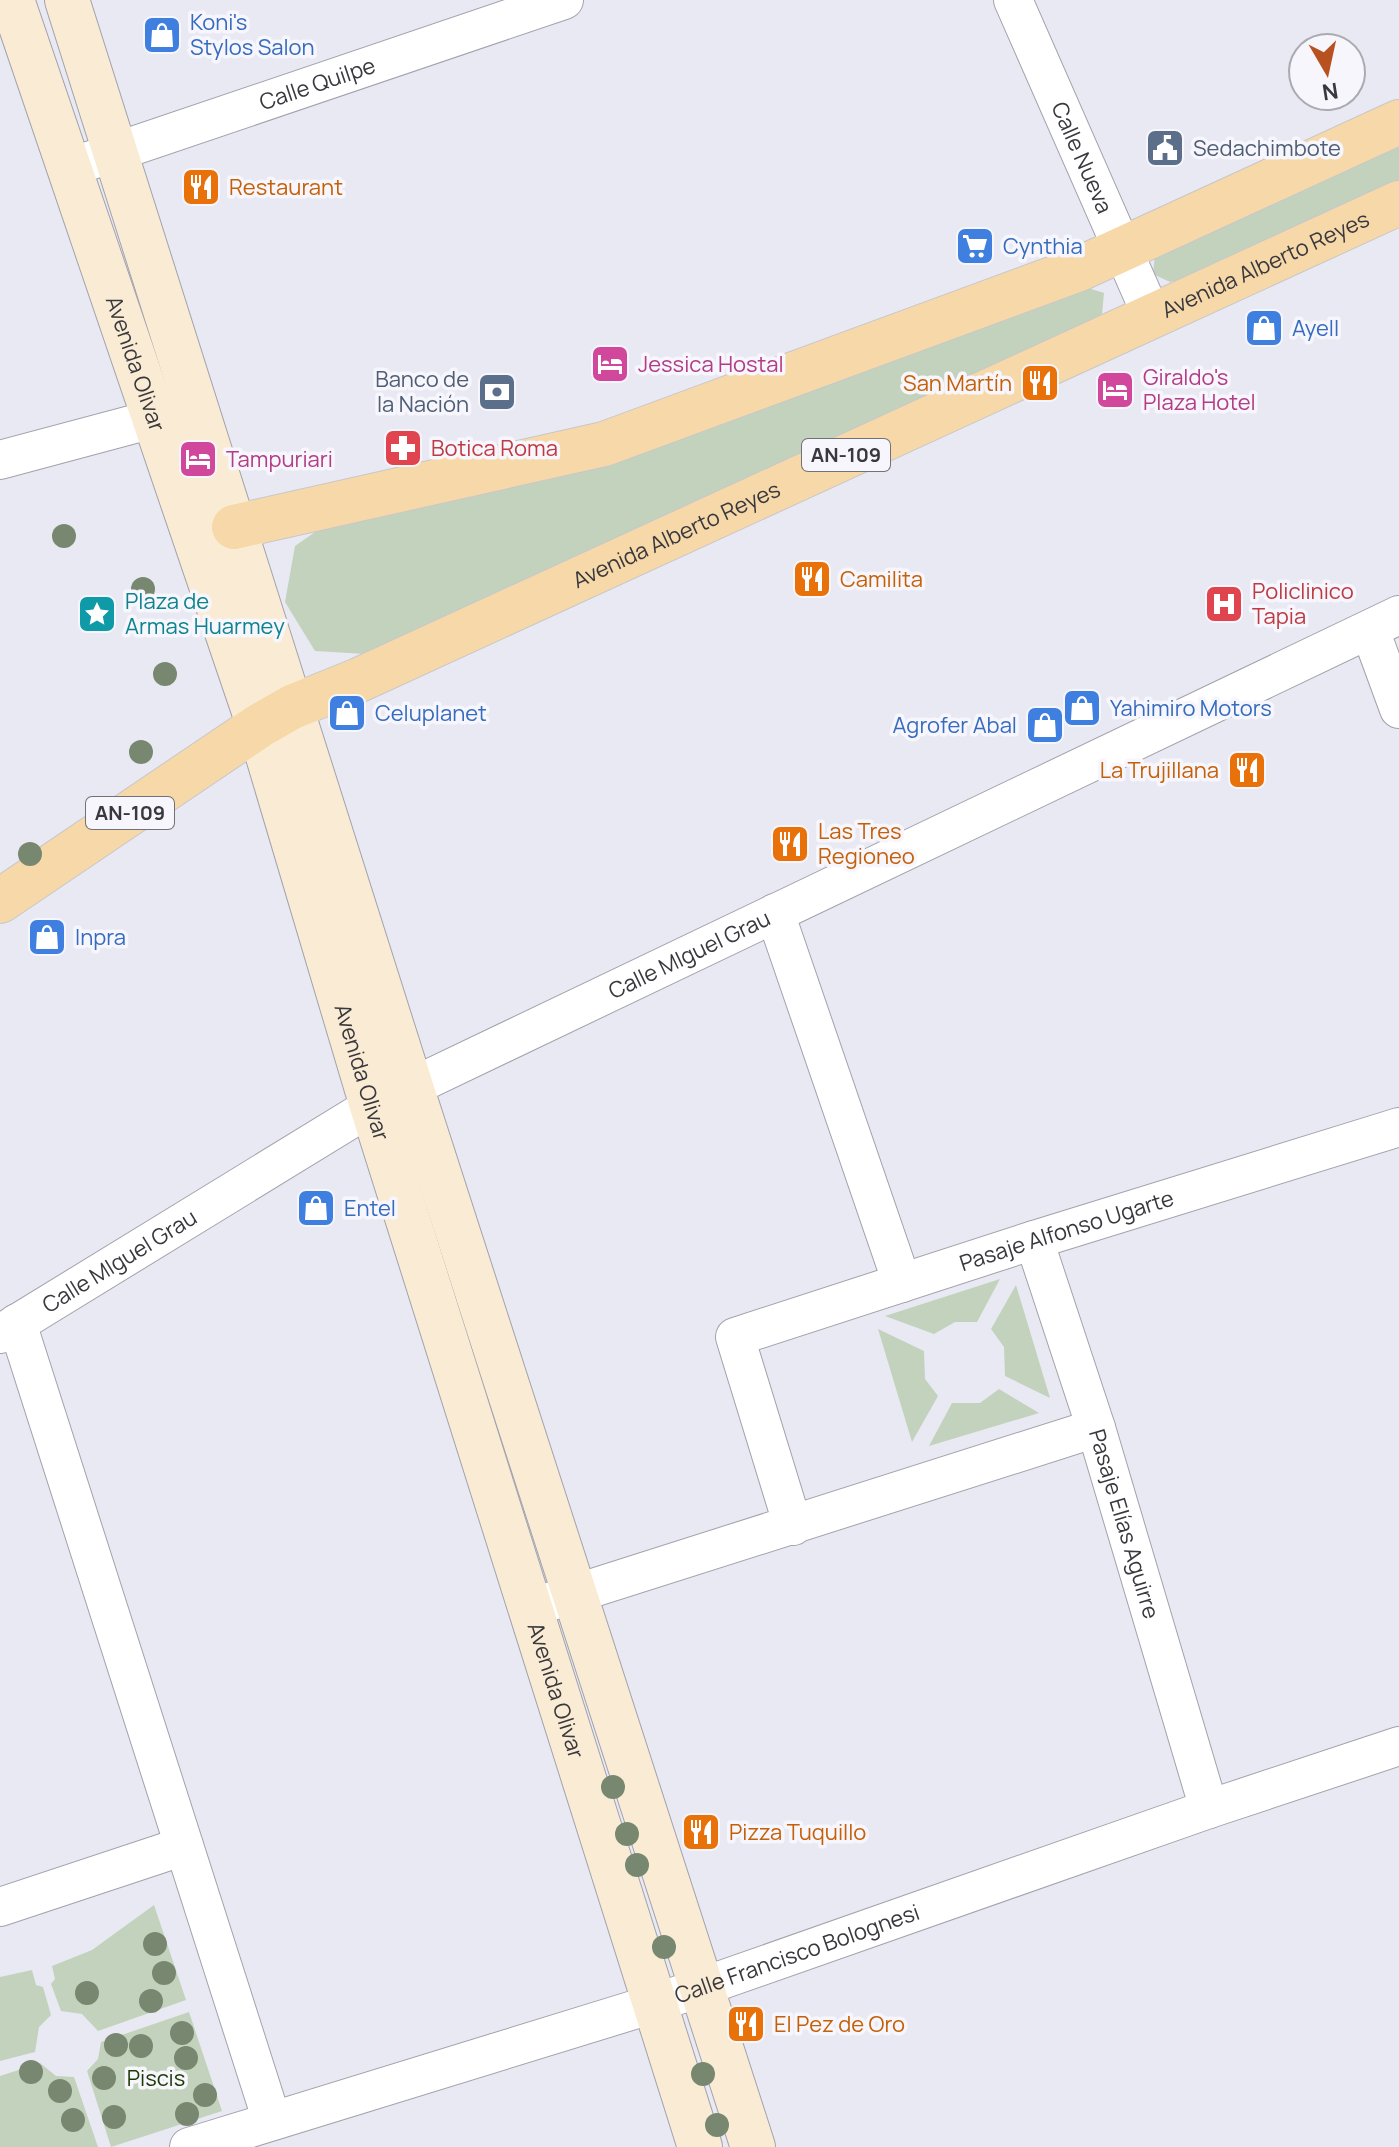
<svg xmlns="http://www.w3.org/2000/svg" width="1399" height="2147" font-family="Manrope,sans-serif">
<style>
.park{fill:#c3d2bc}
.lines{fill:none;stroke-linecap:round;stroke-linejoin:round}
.street-casing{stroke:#a2a2ac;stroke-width:40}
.secondary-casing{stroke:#a2a2ac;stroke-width:46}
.primary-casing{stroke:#c8c7c9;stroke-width:46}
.street{stroke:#fff;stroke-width:38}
.secondary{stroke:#faecd4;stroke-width:44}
.primary{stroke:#f6d8a9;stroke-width:44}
.tree{fill:#788870}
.labels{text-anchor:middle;stroke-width:7;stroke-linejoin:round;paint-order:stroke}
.shield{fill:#f7f6fd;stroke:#727177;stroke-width:2}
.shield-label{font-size:20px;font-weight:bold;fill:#39383d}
.shop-label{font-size:22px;fill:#366cbe;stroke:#f7f6fd;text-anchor:start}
.street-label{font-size:22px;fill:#39383d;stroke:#f7f6fd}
.service-label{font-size:22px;fill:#4e5e75;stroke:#f7f6fd;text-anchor:start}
.food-label{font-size:22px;fill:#c56008;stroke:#f7f6fd;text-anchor:start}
.hotel-label{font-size:22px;fill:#b23c85;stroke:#f7f6fd;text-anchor:start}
.health-label{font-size:22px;fill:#be3a42;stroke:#f7f6fd;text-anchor:start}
.culture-label{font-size:22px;fill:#0d838f;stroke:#f7f6fd;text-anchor:start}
.park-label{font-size:22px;fill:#1b3904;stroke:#f7f6fd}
</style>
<rect width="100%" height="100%" fill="#e9e9f4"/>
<g class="park">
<path d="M1399,139V186L1207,274L1170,282L1153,274L1155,254Z"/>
<path d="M1085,287L1104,293L1102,314L1079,330L382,655L315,651L285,602L295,546L325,525Z"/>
<path d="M1000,1279L977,1322H955L934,1334L885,1316Z"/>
<path d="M1016,1285L1050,1398L1005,1376L1004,1347L991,1329Z"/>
<path d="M878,1329L924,1351L925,1379L938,1396L912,1442Z"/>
<path d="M999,1389L1039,1413L929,1446L952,1403H980Z"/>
<path d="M154,1905L186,2000L98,2031L82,2014L61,2011L51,1984L55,1979L52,1966L92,1950Z"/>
<path d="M32,1970L36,1985L43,1987L51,2015L39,2027L35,2052L0,2061V1977Z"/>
<path d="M189,2012L222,2111L111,2147L87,2071L98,2059L101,2042Z"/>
<path d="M40,2063L56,2076L74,2077L98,2147H0V2076Z"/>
</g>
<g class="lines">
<g class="street-casing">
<g id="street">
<path id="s1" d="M1013,0L1151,314"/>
<path id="s2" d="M71,167L564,0"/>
<path d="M0,460L183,411"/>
<path d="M1370,630L1399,709"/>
<path d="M775,913L902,1283"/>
<path id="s3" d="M1034,1240L1096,1428L1209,1809"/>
<path d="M17,1323L272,2121"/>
<path id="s4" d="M0,1334L372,1106L1399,615"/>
<path id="s5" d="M793,1526L735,1337L1034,1240L1399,1127"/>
<path d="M530,1608L1096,1428"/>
<path d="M0,1907L184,1846"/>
<path id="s6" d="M189,2147L653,2004L1209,1809L1399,1746"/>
</g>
</g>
<g class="secondary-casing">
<g id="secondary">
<path id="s7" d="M12,0L259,726L372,1106L700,2147"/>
<path d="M67,0L411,1087L753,2147"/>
</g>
</g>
<g class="primary-casing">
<g id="primary">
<path d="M234,527L604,444L1079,269L1399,122"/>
<path id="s8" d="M0,901L259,726L292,707L359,680L1399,203"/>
</g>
</g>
<use href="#street" class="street"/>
<use href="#secondary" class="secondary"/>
<use href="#primary" class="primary"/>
</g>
<g class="tree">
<circle cx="64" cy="536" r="12"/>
<circle cx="143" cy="589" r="12"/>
<circle cx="165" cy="674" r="12"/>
<circle cx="141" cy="752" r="12"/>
<circle cx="30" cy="854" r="12"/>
<circle cx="613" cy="1787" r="12"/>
<circle cx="627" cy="1834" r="12"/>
<circle cx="637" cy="1865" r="12"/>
<circle cx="155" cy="1944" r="12"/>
<circle cx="664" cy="1947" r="12"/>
<circle cx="164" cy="1973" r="12"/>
<circle cx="87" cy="1993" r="12"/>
<circle cx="151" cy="2001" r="12"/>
<circle cx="182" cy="2033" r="12"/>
<circle cx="116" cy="2045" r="12"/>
<circle cx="141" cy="2046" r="12"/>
<circle cx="186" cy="2058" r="12"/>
<circle cx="31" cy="2072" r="12"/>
<circle cx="703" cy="2074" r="12"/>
<circle cx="104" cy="2078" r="12"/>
<circle cx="60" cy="2091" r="12"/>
<circle cx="205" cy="2095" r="12"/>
<circle cx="187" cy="2114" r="12"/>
<circle cx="114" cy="2117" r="12"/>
<circle cx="73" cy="2120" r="12"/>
<circle cx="717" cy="2125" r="12"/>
</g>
<defs>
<g id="shop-square" transform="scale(2)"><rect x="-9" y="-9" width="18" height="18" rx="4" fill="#3f7fe0" stroke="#f7f6fd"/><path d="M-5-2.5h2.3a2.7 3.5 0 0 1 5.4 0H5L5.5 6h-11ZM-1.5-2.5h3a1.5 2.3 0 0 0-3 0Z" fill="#fff"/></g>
<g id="civic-square" transform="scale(2)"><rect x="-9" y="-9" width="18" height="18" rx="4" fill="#5c6f8a" stroke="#f7f6fd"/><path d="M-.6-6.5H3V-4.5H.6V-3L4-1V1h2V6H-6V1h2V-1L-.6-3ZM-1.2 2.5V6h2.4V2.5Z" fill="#fff"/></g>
<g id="restaurant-square" transform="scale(2)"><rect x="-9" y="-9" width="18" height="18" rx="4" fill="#e8710a" stroke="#f7f6fd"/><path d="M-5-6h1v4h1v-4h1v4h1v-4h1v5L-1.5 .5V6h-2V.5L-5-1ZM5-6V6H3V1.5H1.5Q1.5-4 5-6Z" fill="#fff"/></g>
<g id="supermarket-square" transform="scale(2)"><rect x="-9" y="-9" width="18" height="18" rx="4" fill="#3f7fe0" stroke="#f7f6fd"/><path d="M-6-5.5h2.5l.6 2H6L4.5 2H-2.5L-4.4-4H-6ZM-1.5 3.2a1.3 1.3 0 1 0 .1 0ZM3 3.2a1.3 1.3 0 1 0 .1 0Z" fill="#fff"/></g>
<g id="hotel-square" transform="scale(2)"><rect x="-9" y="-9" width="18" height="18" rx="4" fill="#d1479c" stroke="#f7f6fd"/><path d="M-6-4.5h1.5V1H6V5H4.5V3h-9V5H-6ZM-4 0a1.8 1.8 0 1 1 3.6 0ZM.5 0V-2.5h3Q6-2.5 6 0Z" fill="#fff"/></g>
<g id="bank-square" transform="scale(2)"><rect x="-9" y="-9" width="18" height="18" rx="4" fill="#5c6f8a" stroke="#f7f6fd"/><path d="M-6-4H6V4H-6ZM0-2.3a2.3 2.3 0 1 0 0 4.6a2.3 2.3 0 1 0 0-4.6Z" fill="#fff"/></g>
<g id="pharmacy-square" transform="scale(2)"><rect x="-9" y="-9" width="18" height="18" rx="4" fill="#e0444e" stroke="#f7f6fd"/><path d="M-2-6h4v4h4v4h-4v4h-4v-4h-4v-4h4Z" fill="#fff"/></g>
<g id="hospital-square" transform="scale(2)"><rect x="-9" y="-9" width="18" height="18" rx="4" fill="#e0444e" stroke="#f7f6fd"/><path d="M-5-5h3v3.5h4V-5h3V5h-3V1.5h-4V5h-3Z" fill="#fff"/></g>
<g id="sight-square" transform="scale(2)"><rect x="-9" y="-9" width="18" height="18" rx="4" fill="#0f9aa8" stroke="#f7f6fd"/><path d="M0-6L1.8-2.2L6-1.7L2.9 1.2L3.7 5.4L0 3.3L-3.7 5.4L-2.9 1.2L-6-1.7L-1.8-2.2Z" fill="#fff"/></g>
</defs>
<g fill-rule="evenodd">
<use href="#shop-square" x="162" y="35"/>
<use href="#civic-square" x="1165" y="148"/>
<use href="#restaurant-square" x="201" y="187"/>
<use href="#supermarket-square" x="975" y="246"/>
<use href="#shop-square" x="1264" y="328"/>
<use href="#hotel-square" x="610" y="364"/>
<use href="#restaurant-square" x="1040" y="383"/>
<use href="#hotel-square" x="1115" y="390"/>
<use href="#bank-square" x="497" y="392"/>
<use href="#pharmacy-square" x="403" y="448"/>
<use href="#hotel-square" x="198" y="459"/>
<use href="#restaurant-square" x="812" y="579"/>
<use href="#hospital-square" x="1224" y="604"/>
<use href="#sight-square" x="97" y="614"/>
<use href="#shop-square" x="1082" y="708"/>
<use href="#shop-square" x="347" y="713"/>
<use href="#shop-square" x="1045" y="725"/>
<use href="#restaurant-square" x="1247" y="770"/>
<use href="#restaurant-square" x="790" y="844"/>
<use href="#shop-square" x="47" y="937"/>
<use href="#shop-square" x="316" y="1208"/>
<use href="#restaurant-square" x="701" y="1832"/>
<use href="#restaurant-square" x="746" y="2024"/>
</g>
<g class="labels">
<g class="shield">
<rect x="802" y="439" width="88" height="32" rx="6"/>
<rect x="86" y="797" width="88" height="32" rx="6"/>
</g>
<g class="shield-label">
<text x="846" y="462">AN-109</text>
<text x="130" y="820">AN-109</text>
</g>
<g class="shop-label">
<text x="190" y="30">Koni's<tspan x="190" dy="25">Stylos Salon</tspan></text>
<text x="1003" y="254">Cynthia</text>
<text x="1292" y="336">Ayell</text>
<text x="1110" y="716">Yahimiro Motors</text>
<text x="375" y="721">Celuplanet</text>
<text x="1017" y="733" text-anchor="end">Agrofer Abal</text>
<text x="75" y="945">Inpra</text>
<text x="344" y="1216">Entel</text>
</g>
<g class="street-label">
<text dy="8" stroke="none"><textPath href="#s2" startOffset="260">Calle Quilpe</textPath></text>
<text dy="8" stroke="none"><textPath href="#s1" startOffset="172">Calle Nueva</textPath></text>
<text dy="8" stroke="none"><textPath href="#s8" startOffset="1420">Avenida Alberto Reyes</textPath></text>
<text dy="8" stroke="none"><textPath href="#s7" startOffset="384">Avenida Olivar</textPath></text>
<text dy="8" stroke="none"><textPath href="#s8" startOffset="772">Avenida Alberto Reyes</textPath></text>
<text dy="8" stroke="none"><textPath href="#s4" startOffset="788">Calle MIguel Grau</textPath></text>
<text dy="8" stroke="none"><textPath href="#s7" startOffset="1128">Avenida Olivar</textPath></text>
<text dy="8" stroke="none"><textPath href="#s5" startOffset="546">Pasaje Alfonso Ugarte</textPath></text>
<text dy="8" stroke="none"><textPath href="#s4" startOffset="140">Calle MIguel Grau</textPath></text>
<text dy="8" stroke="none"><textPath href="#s3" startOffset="298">Pasaje Elías Aguirre</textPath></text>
<text dy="8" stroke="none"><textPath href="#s7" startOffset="1776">Avenida Olivar</textPath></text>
<text dy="8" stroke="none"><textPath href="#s6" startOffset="638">Calle Francisco Bolognesi</textPath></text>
</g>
<g class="service-label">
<text x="1193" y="156">Sedachimbote</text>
<text x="469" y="387" text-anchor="end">Banco de<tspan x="469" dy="25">la Nación</tspan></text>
</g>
<g class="food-label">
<text x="229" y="195">Restaurant</text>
<text x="1012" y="391" text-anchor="end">San Martín</text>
<text x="840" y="587">Camilita</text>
<text x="1219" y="778" text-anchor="end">La Trujillana</text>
<text x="818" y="839">Las Tres<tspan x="818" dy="25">Regioneo</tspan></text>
<text x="729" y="1840">Pizza Tuquillo</text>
<text x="774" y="2032">El Pez de Oro</text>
</g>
<g class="hotel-label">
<text x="638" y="372">Jessica Hostal</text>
<text x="1143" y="385">Giraldo's<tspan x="1143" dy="25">Plaza Hotel</tspan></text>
<text x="226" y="467">Tampuriari</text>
</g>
<g class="health-label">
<text x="431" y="456">Botica Roma</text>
<text x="1252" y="599">Policlinico<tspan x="1252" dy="25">Tapia</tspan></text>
</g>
<g class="culture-label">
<text x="125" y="609">Plaza de<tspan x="125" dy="25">Armas Huarmey</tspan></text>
</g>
<g class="park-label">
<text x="156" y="2086">Piscis</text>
</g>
</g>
<g transform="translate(1327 72) rotate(171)"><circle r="38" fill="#f7f6fd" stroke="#abaab0" stroke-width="2"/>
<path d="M0-6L14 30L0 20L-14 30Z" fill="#b75220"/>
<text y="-12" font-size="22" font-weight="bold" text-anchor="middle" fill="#39383d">N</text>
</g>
</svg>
